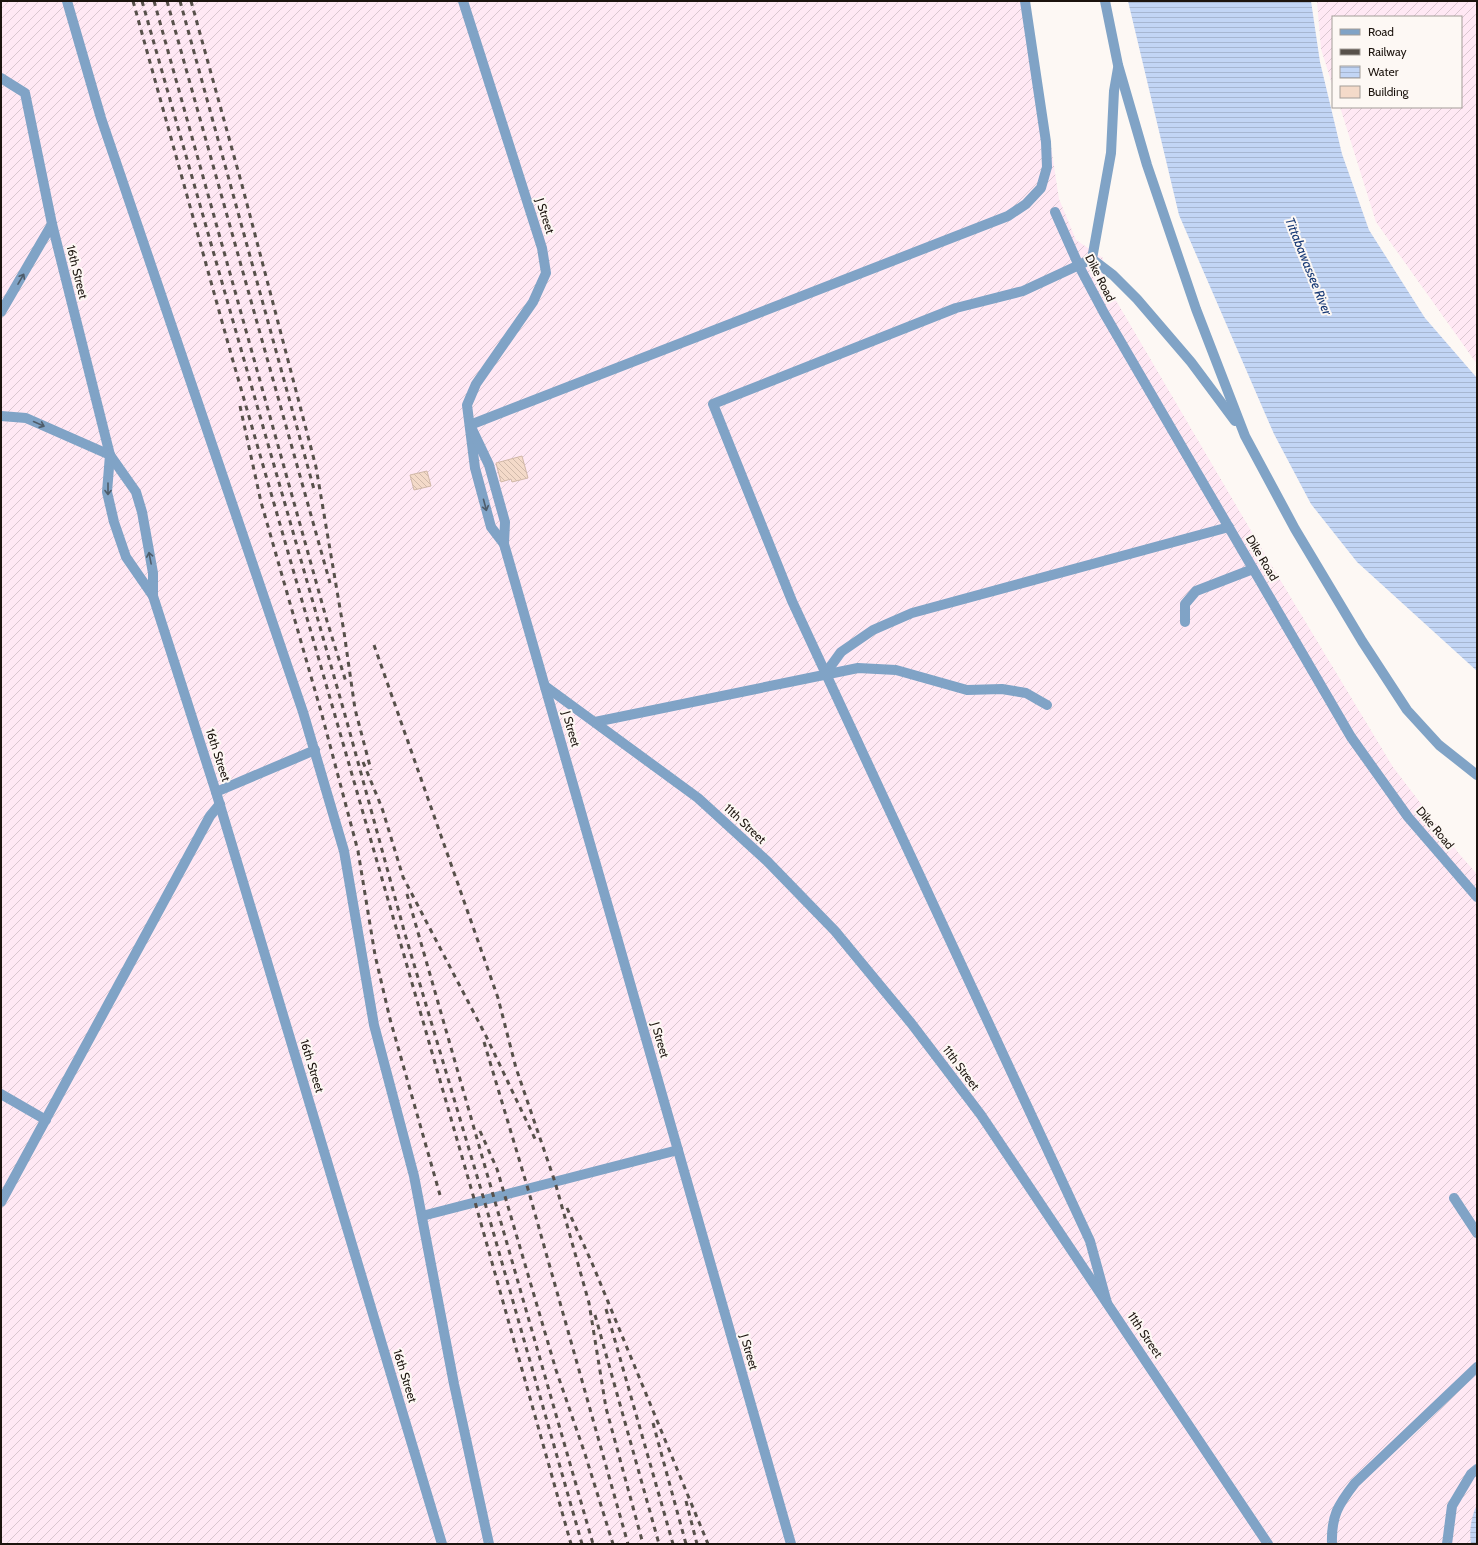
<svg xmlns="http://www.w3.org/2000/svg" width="1478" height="1545" font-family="Cabin,sans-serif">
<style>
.industrial{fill:url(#industrial-furrows)}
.water{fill:url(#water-rules)}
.building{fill:url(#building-back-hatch);stroke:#d1b8a8}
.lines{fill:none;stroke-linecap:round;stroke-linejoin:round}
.minor{stroke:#80a3c6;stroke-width:10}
.rail{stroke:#57504a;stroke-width:3;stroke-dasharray:5 5;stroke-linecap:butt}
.oneway{stroke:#4e5c6a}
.labels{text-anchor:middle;stroke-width:4;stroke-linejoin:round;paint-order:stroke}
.street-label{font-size:12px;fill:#1c140e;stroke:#fdf8f4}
.water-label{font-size:13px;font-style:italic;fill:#163875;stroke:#fdf8f4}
</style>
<defs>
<pattern id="industrial-furrows" width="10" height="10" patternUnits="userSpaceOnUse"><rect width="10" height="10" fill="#ffe8f4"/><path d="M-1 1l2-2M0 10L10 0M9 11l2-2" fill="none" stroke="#dac6d0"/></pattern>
<pattern id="water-rules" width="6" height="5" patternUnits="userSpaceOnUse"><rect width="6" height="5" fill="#c2d5f5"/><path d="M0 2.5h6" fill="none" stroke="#a6b6d1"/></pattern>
<pattern id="building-back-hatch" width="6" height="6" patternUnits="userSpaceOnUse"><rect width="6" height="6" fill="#f4dac9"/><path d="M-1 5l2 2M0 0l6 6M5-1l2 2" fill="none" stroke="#d1baab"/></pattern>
</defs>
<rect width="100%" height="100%" fill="#fdf8f4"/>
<g class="industrial">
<path d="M1,1H1029L1059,199L1076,240L1103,258L1104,280L1264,553L1393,767L1460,855L1477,874V1544H1Z"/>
<path d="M1317,1H1477V364L1376,222L1340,107H1461V17H1333V87L1321,49Z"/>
</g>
<g class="water">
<path d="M1128,1H1311L1320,62L1342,154L1369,230L1425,318L1477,378V671L1357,562L1311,504L1274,434L1179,215Z"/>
<path d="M1477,1505V1544H1471C1469,1532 1471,1516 1477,1505Z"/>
</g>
<g class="building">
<path d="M522,456L528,478L512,482L511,479L501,482L496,463Z"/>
<path d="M427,471L431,486L414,490L410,475Z"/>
</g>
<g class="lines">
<g class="minor">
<path d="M67,1L101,118L303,712L344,851L374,1025L414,1176L454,1384L489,1544"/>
<path d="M463,1L542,248L546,273L533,302L476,384L467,405L475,468L491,527L504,544"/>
<path d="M1105,1L1118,65L1147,165L1196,309L1245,436L1295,529L1362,641L1407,710L1439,745L1477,775"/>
<path d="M1118,68L1114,91L1111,153L1092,259L1113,275L1137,299L1191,362L1235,421"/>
<path d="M1,78L25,93L52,224L110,455L107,492L114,522L126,557L153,596L216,792L442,1544"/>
<path d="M1055,212L1079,266L1104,313L1351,737L1408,817L1477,897"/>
<path d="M1092,259L1023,291L956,308L713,404L792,601L1090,1241L1107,1303"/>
<path d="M1,312L52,224"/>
<path d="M1,416L26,418L110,455"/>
<path d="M470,425L489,465L505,522L504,544L791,1544"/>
<path d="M470,425L1008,216L1026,204L1041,188L1047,167L1046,142L1025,1"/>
<path d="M110,455L136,492L142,512L153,573V596"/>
<path d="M1185,622V604L1196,591L1253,569"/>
<path d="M825,674L841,652L873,630L912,613L1229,527"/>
<path d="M545,686L698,798L767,861L835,931L911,1023L981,1115L1268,1544"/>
<path d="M595,722L858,668L896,670L967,690L1002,689L1026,693L1047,705"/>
<path d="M216,792L315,750"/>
<path d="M1,1094L46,1120"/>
<path d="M1454,1198L1477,1233"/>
<path d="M1,1202L210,816L220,804"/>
<path d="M422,1216L678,1150"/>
<path d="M1332,1544C1331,1516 1338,1505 1355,1483L1477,1367"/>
<path d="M1447,1544L1452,1506L1471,1474L1477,1469"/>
</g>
<g class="rail">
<path d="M133,1L231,354L475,1202L571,1544"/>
<path d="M142,1L347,722L405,934L485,1203L582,1544"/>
<path d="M154,1L327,621L346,682"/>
<path d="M167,1L330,583"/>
<path d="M180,1L315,493"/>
<path d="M191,1L242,185L316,467L344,632L355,709L371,770"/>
<path d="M240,406L261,502L322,715L358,851L375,955L390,1019L440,1195"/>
<path d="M374,645L498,998L516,1068L555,1182L589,1303L606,1408L643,1544"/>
<path d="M363,762L382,808L403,877L486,1036L537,1143"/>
<path d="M407,894L593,1544"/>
<path d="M484,1042L528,1189L628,1544"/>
<path d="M480,1131L497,1169L556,1370L585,1454L613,1544"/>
<path d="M567,1208L592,1263L708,1544"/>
<path d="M606,1309L673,1544"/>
<path d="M595,1315L659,1544"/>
<path d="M653,1423L686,1544"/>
<path d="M686,1501L697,1544"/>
</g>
</g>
<defs><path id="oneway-shaft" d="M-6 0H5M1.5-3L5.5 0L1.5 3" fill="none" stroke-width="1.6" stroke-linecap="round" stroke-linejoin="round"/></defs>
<g class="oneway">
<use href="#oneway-shaft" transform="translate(21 279) rotate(-60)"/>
<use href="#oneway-shaft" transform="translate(39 424) rotate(24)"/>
<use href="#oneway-shaft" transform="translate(108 489) rotate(90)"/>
<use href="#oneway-shaft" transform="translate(485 505) rotate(75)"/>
<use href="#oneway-shaft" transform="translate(150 558) rotate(-101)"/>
</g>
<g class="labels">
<g class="street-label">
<text transform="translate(545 216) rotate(72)" y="4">J Street</text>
<text transform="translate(77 272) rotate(76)" y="4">16th Street</text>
<text transform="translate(1100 278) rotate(63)" y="4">Dike Road</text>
<text transform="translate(1262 558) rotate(59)" y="4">Dike Road</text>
<text transform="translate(571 729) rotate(74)" y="4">J Street</text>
<text transform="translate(218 755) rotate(72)" y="4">16th Street</text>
<text transform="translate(745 824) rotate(43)" y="4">11th Street</text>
<text transform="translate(1435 828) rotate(50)" y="4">Dike Road</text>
<text transform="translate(660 1040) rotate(74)" y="4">J Street</text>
<text transform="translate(312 1066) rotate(73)" y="4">16th Street</text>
<text transform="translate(961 1068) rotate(53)" y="4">11th Street</text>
<text transform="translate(1145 1335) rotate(56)" y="4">11th Street</text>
<text transform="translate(749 1352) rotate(74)" y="4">J Street</text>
<text transform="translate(405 1376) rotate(73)" y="4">16th Street</text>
</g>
<g class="water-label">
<text transform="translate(1309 266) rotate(68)" y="5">Tittabawassee River</text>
</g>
</g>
<rect width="1478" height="1545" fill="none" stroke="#1c140e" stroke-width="4"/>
<rect x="1332" y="16" width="130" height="92" fill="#fdf8f4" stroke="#a39d98"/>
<rect x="1340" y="29" width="20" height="6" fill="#80a3c6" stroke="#a39d98"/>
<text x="1368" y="36" font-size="12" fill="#1c140e">Road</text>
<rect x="1340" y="49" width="20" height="6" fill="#57504a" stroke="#a39d98"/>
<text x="1368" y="56" font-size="12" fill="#1c140e">Railway</text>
<rect x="1340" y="66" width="20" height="12" fill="url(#water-rules)" stroke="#a39d98"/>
<text x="1368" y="76" font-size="12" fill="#1c140e">Water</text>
<rect x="1340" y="86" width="20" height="12" fill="#f4dac9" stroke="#a39d98"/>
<text x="1368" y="96" font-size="12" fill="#1c140e">Building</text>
</svg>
